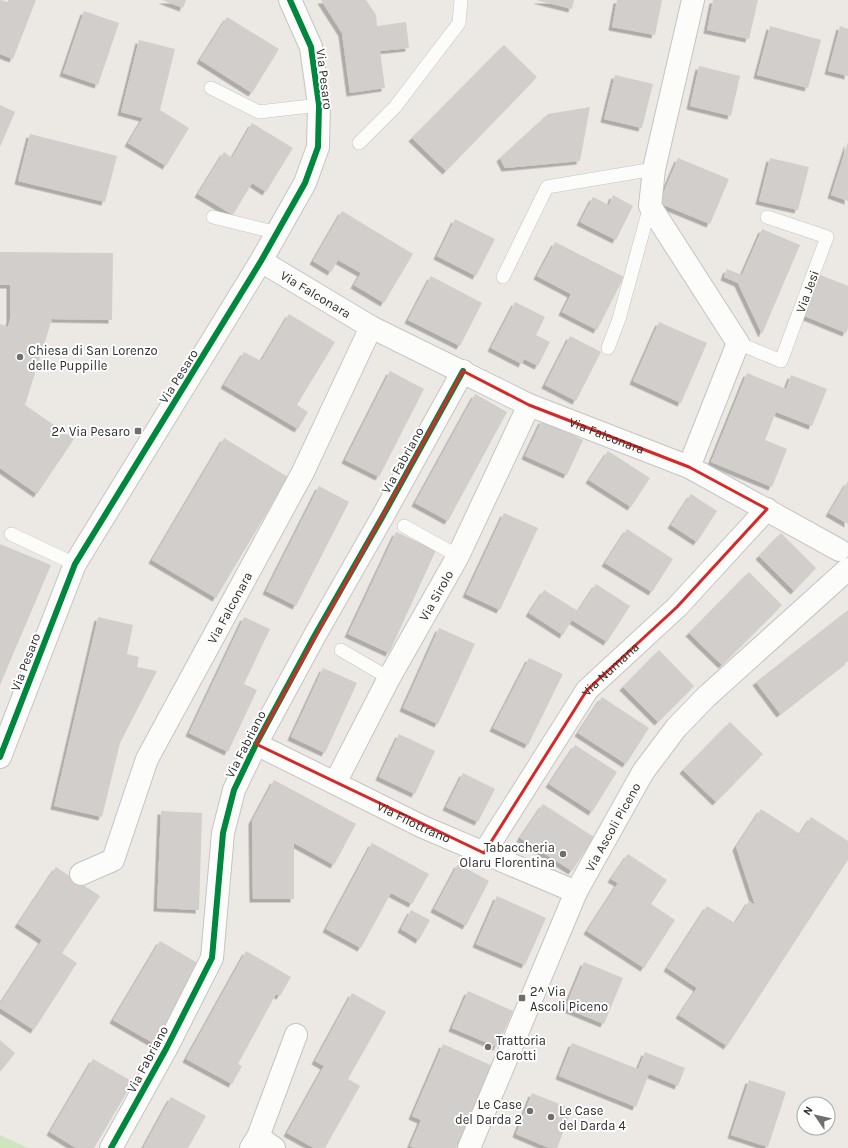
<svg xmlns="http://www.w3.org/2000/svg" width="848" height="1148" font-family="Karla,sans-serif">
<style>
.green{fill:#cee6be}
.building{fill:#d1cecb;filter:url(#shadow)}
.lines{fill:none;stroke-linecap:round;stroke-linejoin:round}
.lane-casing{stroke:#c5c4c5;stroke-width:14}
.street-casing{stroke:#c5c4c5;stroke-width:24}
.secondary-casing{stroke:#c5c4c5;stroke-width:24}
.lane{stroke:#fcfcfb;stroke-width:13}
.street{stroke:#fcfcfb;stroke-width:22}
.secondary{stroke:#fcfcfb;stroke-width:22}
.cycleway-casing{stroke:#fff;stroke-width:8}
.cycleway{stroke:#00873e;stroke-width:6}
.marked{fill:none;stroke:#d62828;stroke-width:3;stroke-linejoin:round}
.poi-dot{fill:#706f6e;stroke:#fff;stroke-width:1.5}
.labels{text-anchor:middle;stroke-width:4;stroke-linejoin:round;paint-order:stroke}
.street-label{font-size:13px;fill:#2e2e2e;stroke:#fff}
.poi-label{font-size:13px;fill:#2e2e2e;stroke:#fff;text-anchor:start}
</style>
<defs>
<filter id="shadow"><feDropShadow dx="-3.5" dy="3.5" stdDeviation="0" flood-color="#0004"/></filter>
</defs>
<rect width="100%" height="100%" fill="#ece8e4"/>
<path class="green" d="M0,1135L28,1148H0Z"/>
<g class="building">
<path d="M0,0L8,2V0H36L13,59L0,54Z"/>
<path d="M162,0H186L183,8Z"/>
<path d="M321,0H366L376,15L377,26L406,22L409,48L380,51L385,88L350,93L342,33Z"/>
<path d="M536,0H574L572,9Z"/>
<path d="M617,0H662L655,35L612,27Z"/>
<path d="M713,0H758L749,39L707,30Z"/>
<path d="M84,11L119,23L98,85L63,73Z"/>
<path d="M227,17L279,49L252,93L200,60Z"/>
<path d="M770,26L821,40L808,88L757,75Z"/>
<path d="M840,26L848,29V76L828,71Z"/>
<path d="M139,40L175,49L160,110L189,128L166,166L128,143L143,118L121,112Z"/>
<path d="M504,45L537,77L446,171L412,138Z"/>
<path d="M699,66L740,76L731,116L690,106Z"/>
<path d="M615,75L653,84L642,128L604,119Z"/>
<path d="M0,105L15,112L0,147Z"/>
<path d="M590,107L580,161L505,168L500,158L548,114Z"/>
<path d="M252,123L293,148L266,192L252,183L233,215L198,194L224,152L232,158Z"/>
<path d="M30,134L117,156L105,202L18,181Z"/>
<path d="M848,142V201L831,195Z"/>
<path d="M678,158L729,179L710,224L659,203Z"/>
<path d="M770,158L809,167L798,210L759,201Z"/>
<path d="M613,195L633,206L616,240L580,222L593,197L609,205Z"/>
<path d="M342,211L413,254L384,303L354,285L361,273L338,260L331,272L313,261Z"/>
<path d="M455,219L495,239L476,276L437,256Z"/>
<path d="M762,229L800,245L762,334L738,283L724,277L727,269L742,275Z"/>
<path d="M555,242L624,277L597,330L562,312L571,294L537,276Z"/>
<path d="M0,252L113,253L112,320L52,319L25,405L74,439L37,494L0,468V324L8,327L10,319V285H0Z"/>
<path d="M818,274L848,286V328L846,333L802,315Z"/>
<path d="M431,276L482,303L460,346L408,320Z"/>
<path d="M515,302L545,317L536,335L550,342L538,366L524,359L522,364L491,348Z"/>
<path d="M289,314L335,342L297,405L308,412L298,429L224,385L244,352L261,361Z"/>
<path d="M659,322L707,343L681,403L633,381Z"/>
<path d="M570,336L601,352L576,401L545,385Z"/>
<path d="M390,371L424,389L379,477L345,460Z"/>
<path d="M747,373L786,389L791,375L827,389L812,426L776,412L765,440L787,449L772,487L711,462Z"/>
<path d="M475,394L507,412L448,521L415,503Z"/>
<path d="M542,420L583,440L567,475L525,456Z"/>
<path d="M224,438L288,477L216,598L152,560Z"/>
<path d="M608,451L650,478L631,507L589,480Z"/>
<path d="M848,481V524L829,513Z"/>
<path d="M319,486L349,502L296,606L266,591Z"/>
<path d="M691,494L717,511L697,542L671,525Z"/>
<path d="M504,513L538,528L500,610L466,594Z"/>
<path d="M627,529L673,559L652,592L605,563Z"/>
<path d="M396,532L436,550L389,653L348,634Z"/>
<path d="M781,533L816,568L794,591L759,556Z"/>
<path d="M0,544L51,565L0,685Z"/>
<path d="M749,572L782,605L722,665L689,633Z"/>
<path d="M596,584L630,606L607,642L572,620L563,635L529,613L544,590L578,611Z"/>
<path d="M848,610V661L780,714L756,682Z"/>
<path d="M98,617L133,625L127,654L139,657L137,667L157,671L120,743L102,817L54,806Z"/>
<path d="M244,617L270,629L244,684L257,690L228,752L189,733Z"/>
<path d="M439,628L475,644L438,724L403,708Z"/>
<path d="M659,650L694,686L658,722L623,687Z"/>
<path d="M529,658L563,674L528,745L493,728Z"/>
<path d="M323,668L357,683L325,753L291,737Z"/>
<path d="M602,697L649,728L626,764L578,733Z"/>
<path d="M730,722L763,754L716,802L683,770Z"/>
<path d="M399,734L435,751L415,794L379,777Z"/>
<path d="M575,745L617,772L592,812L549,784Z"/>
<path d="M463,773L495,789L478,822L446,807Z"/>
<path d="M274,780L356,824L334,865L294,843V899H253L252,821Z"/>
<path d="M543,804L594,837L572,871L520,838Z"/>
<path d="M761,809L800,834L811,817L848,841V860L727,1046L679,1015L697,988L667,968L707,906L735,923L749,901L755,905L736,847Z"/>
<path d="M161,811L202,813L199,910L157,908Z"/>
<path d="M372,843L429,874L412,904L391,893L361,948L326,929Z"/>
<path d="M628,854L667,880L651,904L675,920L644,968L587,931L618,883L611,879Z"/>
<path d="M458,864L489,881L466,926L434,909Z"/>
<path d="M56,867L100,896L62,953L77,963L34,1030L0,1008V1004L42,940L18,924Z"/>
<path d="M497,896L546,918L525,965L476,944Z"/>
<path d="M411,910L430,920L419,940L401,929Z"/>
<path d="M160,941L201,965L155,1044L113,1020Z"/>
<path d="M246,951L291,977L280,996L276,994L238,1064L242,1066L232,1084L186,1059Z"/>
<path d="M584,962L623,978L604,1024L565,1008Z"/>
<path d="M468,991L513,1011L497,1047L452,1028Z"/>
<path d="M352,993L386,1012L348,1079L360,1086L325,1148H314L287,1133L324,1066L315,1061Z"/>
<path d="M0,1040L15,1053L0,1072Z"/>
<path d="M572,1043L638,1069L645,1052L685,1068L678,1086L649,1074L636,1107L559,1076Z"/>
<path d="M443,1044L497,1068L466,1139L461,1137L456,1148H414L410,1146L421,1120L412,1116Z"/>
<path d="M93,1059L133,1082L94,1148H76L50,1132Z"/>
<path d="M749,1080L786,1092L768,1147L731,1135Z"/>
<path d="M532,1093L572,1109L557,1148H549L516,1134Z"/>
<path d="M171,1097L206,1116L188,1148H143Z"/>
</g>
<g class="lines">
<g class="lane-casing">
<g id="lane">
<path d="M211,88L259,112L319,105"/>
<path d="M359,143L395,107L459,23L461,0"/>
<path d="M213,217L278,233"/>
<path d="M503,277L547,187L654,169"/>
<path id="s1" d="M738,343L781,361L827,237L767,217"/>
<path d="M608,348L619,319L650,206"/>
<path d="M404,526L458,556"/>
<path d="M11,534L75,564"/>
<path d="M341,650L389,678"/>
</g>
</g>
<g class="street-casing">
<g id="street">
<path id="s2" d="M261,261L371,327L529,405L689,467L839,550"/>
<path d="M689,467L738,343L650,206L654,169L693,0"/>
<path id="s3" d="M256,744L423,827L576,892"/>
<path id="s4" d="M335,783L389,678L458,556L529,405"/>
<path id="s5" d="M484,853L587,690L677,607L767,509"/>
<path id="s6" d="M81,874L113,860L147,759L303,472L371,327"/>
<path d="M258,1137L274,1148"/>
<path d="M111,1148L166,1049L212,958L223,833L234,790L256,744L315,635L384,514L463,371"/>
<path d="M251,1148L258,1137L296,1035"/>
</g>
</g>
<g class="secondary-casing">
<g id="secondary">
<path d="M0,757L75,564L261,261L305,183L318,147L319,105L311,47L290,0"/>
<path id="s7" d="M469,1148L576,892L643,772L676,728L706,697L848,569"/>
</g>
</g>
<use href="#lane" class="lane"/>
<use href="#street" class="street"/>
<use href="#secondary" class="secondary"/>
<g class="cycleway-casing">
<g id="cycleway">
<path d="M0,757L75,564L261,261L305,183L318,147L319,105L311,47L290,0"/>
<path d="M111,1148L166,1049L212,958L223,833L234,790L256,744L315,635L384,514L463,371"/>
</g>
</g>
<use href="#cycleway" class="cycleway"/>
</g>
<path class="marked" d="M463,371L529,405L689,467L767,509L677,607L587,690L484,853L256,744Z"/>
<g class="poi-dot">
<circle cx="20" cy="357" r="4"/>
<rect x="134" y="427" width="8" height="8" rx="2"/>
<circle cx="563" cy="854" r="4"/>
<rect x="518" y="994" width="8" height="8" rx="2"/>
<circle cx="488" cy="1047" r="4"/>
<circle cx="530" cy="1111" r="4"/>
<circle cx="551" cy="1117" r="4"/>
</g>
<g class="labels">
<g class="street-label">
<text transform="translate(325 79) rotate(83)" y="5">Via Pesaro</text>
<text dy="5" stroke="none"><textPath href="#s1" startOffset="121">Via Jesi</textPath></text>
<text dy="5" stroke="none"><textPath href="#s2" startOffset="64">Via Falconara</textPath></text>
<text transform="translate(178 376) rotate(-58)" y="5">Via Pesaro</text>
<text dy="5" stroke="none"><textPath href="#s2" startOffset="388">Via Falconara</textPath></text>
<text transform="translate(402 460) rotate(-61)" y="5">Via Fabriano</text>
<text dy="5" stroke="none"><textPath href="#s4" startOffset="213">Via Sirolo</textPath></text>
<text dy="5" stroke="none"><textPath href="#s6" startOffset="314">Via Falconara</textPath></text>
<text transform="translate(25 662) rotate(-69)" y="5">Via Pesaro</text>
<text dy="5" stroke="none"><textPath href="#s5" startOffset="224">Via Numana</textPath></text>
<text transform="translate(245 744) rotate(-63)" y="5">Via Fabriano</text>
<text dy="5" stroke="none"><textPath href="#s3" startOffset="176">Via Filottrano</textPath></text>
<text dy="5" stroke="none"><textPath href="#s7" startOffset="352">Via Ascoli Piceno</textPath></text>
<text transform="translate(147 1059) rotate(-62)" y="5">Via Fabriano</text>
</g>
<g class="poi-label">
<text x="28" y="355">Chiesa di San Lorenzo<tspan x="28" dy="15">delle Puppille</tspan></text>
<text x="130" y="436" text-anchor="end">2^ Via Pesaro</text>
<text x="555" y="852" text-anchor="end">Tabaccheria<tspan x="555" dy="15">Olaru Florentina</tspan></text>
<text x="530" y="996">2^ Via<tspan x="530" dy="15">Ascoli Piceno</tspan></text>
<text x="496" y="1045">Trattoria<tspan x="496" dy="15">Carotti</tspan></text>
<text x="522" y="1109" text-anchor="end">Le Case<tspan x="522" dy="15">del Darda 2</tspan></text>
<text x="559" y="1115">Le Case<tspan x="559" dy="15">del Darda 4</tspan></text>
</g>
</g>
<g transform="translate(816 1116) rotate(304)"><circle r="19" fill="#ffffff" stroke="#ababab"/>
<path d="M0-3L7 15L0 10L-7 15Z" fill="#706f6e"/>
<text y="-6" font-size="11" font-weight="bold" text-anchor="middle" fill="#2e2e2e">N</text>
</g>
</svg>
